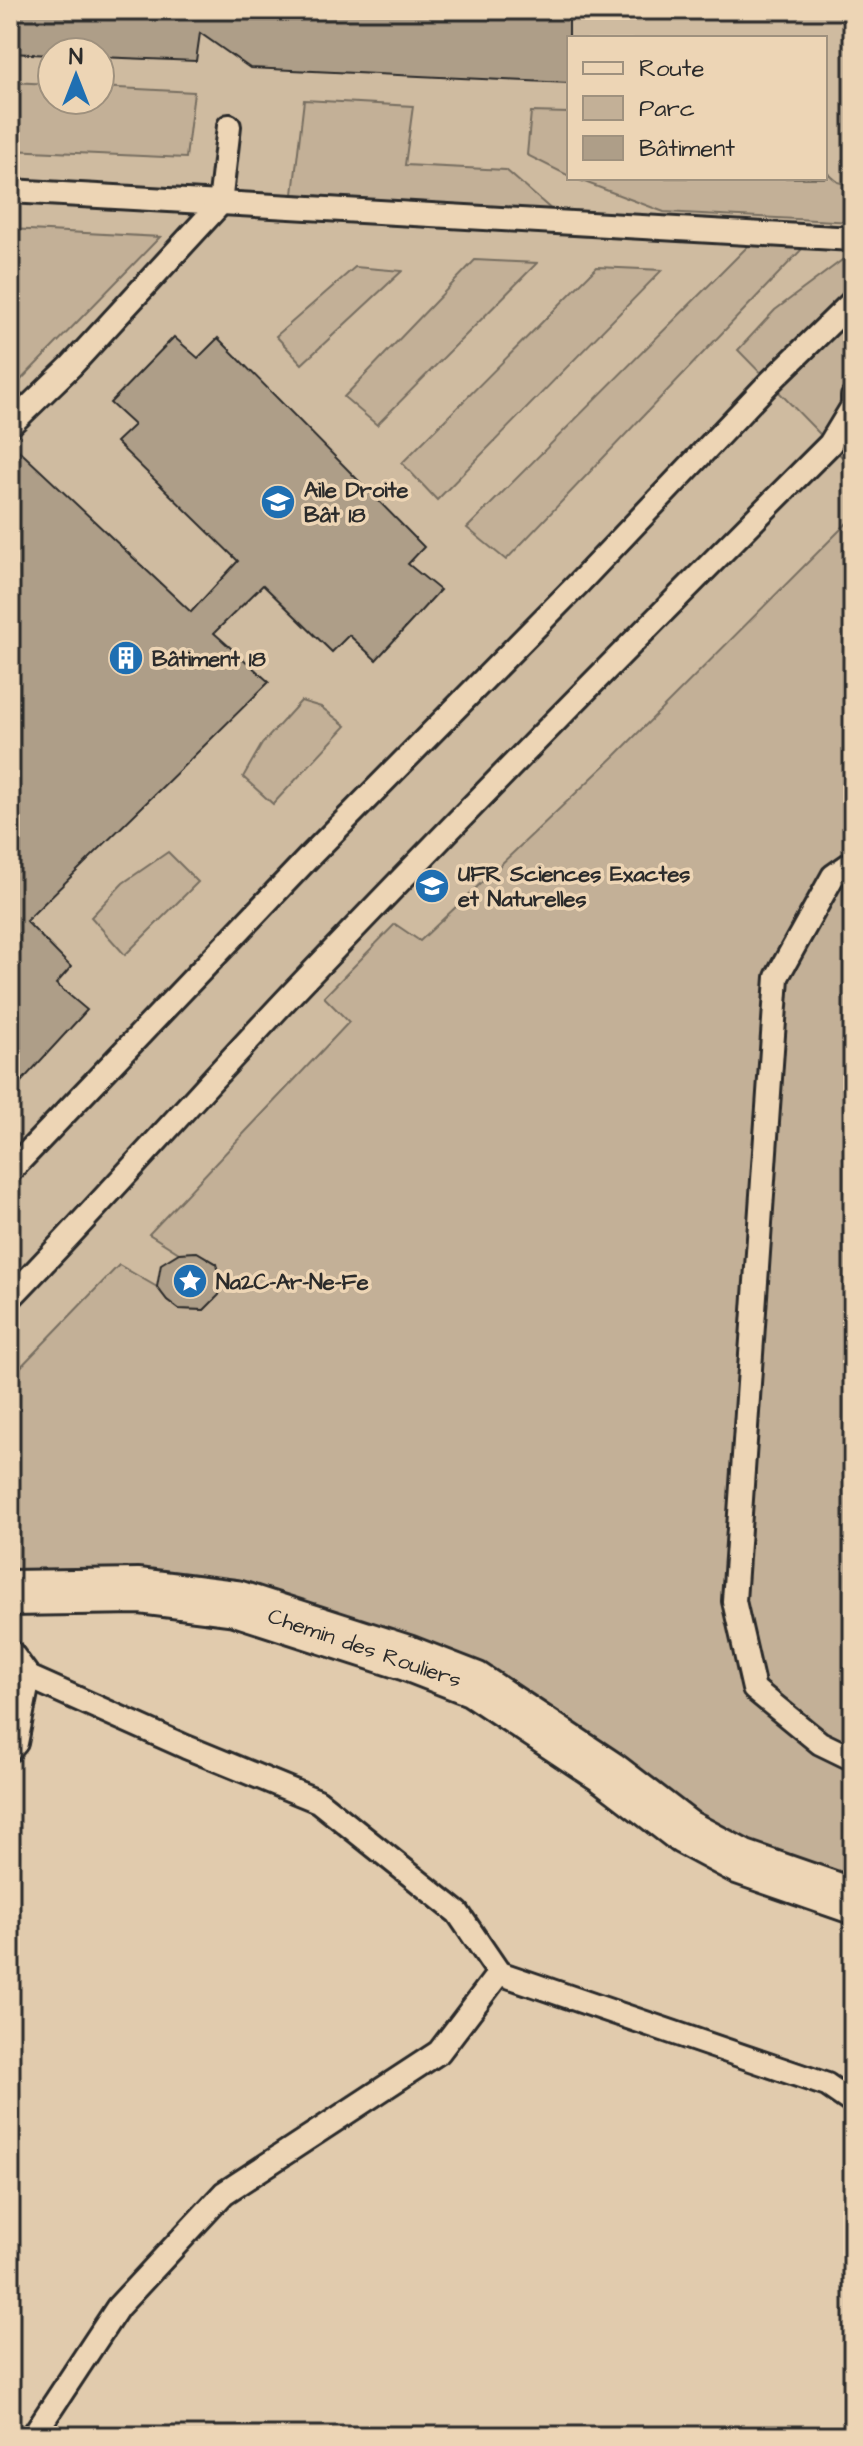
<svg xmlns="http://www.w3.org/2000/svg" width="863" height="2446" font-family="'Architects Daughter',sans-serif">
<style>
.built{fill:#cfbba0;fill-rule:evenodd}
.green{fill:#c3b097;stroke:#776e61;stroke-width:2}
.building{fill:#ae9e88;stroke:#2b2b2b;stroke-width:2}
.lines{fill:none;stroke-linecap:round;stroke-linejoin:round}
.lane-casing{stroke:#2b2b2b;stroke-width:28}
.street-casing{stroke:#2b2b2b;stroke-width:50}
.lane{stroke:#edd5b5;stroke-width:22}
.street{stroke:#edd5b5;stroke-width:44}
.labels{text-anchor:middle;stroke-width:7;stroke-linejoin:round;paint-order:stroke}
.poi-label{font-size:22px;font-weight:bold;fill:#2b2b2b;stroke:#edd5b5;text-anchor:start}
.street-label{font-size:22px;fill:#2b2b2b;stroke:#edd5b5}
</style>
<rect width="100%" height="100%" fill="#e1cbad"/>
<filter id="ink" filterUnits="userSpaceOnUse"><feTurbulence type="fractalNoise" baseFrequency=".0125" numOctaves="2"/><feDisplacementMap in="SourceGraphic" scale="16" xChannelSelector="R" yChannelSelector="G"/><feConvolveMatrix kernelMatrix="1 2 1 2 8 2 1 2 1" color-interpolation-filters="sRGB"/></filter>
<g filter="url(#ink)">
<path class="built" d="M10,10H853V1908L474,1684L236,1603L10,1594ZM569,38H825V178H569ZM52,52H100V100H52Z"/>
<g class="green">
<path d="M10,82L52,84V100H100V87L194,92L186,158L10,150Z"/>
<path d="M304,100L413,106L405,165L506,170L553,211L293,194Z"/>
<path d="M531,112L569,113V176L527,155Z"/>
<path d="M825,171L838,182L853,186V222L664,212L574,178H825Z"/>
<path d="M10,229L160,237L10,391Z"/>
<path d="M749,245L803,248L506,560L467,528Z"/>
<path d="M853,252V468L738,350L775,310Z"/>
<path d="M475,260L537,263L377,425L344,397Z"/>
<path d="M355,267L402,271L302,364L276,336Z"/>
<path d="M597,267L662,270L437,500L402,463Z"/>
<path d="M853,517V1902L577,1752L236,1603L10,1593V1378L119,1265L157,1287L167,1300L179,1309L204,1310C222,1292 222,1289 217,1264L197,1252L179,1253L149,1234L349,1022L324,997L395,924L420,941L616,755Z"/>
<path d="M301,701L321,707L346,726L273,804L243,777L262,744Z"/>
<path d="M168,852L198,882L125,955L91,917L123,883Z"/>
</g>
<g class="building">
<path d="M10,10H569V83L250,68L200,33L196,61L100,57V52H52V55L10,53Z"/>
<path d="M174,337L198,358L218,338L424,547L408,564L440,590L376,660L349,635L332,652L263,585L214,633L269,682L26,921L71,967L56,984L87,1010L10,1094V442L191,612L238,561L116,442L134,425L110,403Z"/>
<path d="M197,1252L217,1264L221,1284L219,1295L204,1310L179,1309L167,1300L157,1287L161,1264L179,1253Z"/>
</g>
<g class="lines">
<g class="lane-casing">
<g id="lane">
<path d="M10,191L853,239"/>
<path d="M10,425L71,366L220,204L229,126"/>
<path d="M853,862L833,876L777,977L734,1601L754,1689L820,1743L853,1759"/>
<path d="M10,1171L312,854L578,584L769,383L853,301"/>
<path d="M10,1298C104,1201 193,1099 285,1001C464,812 646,628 830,444L853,406V397"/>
<path d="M10,1651L29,1677L16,1743L10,1750"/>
<path d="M29,1677L186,1747L318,1801L458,1913L499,1973L827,2085L853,2103"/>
<path d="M33,2436L118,2307L224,2193L439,2052L499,1973"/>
</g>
</g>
<g class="street-casing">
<path id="street" d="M10,1593L139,1591L236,1603L407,1658L474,1684L608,1773L685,1832L741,1862L853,1901"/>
</g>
<use href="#lane" class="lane"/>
<use href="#street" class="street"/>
</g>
</g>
<defs>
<g id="university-disc" transform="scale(1.8)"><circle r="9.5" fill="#1f6fb2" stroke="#edd5b5"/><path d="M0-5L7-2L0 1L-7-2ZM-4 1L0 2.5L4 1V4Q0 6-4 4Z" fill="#fff"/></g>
<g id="building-disc" transform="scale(1.8)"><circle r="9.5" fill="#1f6fb2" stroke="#edd5b5"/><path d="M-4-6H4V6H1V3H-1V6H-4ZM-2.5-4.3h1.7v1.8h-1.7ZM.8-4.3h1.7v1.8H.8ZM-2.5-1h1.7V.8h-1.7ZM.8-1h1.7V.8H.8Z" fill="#fff"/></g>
<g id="sight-disc" transform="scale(1.8)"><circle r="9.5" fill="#1f6fb2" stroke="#edd5b5"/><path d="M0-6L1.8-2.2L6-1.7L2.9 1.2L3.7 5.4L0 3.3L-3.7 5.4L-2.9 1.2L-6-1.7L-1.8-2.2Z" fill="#fff"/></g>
</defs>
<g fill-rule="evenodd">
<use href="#university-disc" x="278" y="502"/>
<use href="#building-disc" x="126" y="658"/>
<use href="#university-disc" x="432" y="886"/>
<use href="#sight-disc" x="190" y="1281"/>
</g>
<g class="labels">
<g class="poi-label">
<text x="304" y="497">Aile Droite<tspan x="304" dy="25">Bât 18</tspan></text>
<text x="152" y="666">Bâtiment 18</text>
<text x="458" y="881">UFR Sciences Exactes<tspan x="458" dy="25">et Naturelles</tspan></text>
<text x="216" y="1289">Na2C-Ar-Ne-Fe</text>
</g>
<g class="street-label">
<text transform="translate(365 1647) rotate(19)" y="8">Chemin des Rouliers</text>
</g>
</g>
<rect width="863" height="2446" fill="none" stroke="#edd5b5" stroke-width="40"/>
<rect x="20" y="20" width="823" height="2406" fill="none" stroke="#2b2b2b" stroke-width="3" filter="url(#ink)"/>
<rect x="567" y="36" width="260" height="144" fill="#edd5b5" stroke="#9f917e" stroke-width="2"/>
<rect x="583" y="62" width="40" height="12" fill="#edd5b5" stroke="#9f917e" stroke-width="2"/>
<text x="639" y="76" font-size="24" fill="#2b2b2b">Route</text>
<rect x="583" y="96" width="40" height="24" fill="#c3b097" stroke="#9f917e" stroke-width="2"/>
<text x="639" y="116" font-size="24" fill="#2b2b2b">Parc</text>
<rect x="583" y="136" width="40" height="24" fill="#ae9e88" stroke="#9f917e" stroke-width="2"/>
<text x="639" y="156" font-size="24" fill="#2b2b2b">Bâtiment</text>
<g transform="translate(76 76)"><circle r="38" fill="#edd5b5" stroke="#9f917e" stroke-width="2"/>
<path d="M0-6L14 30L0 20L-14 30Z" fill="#1f6fb2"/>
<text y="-12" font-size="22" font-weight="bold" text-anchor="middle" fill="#2b2b2b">N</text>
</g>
</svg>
